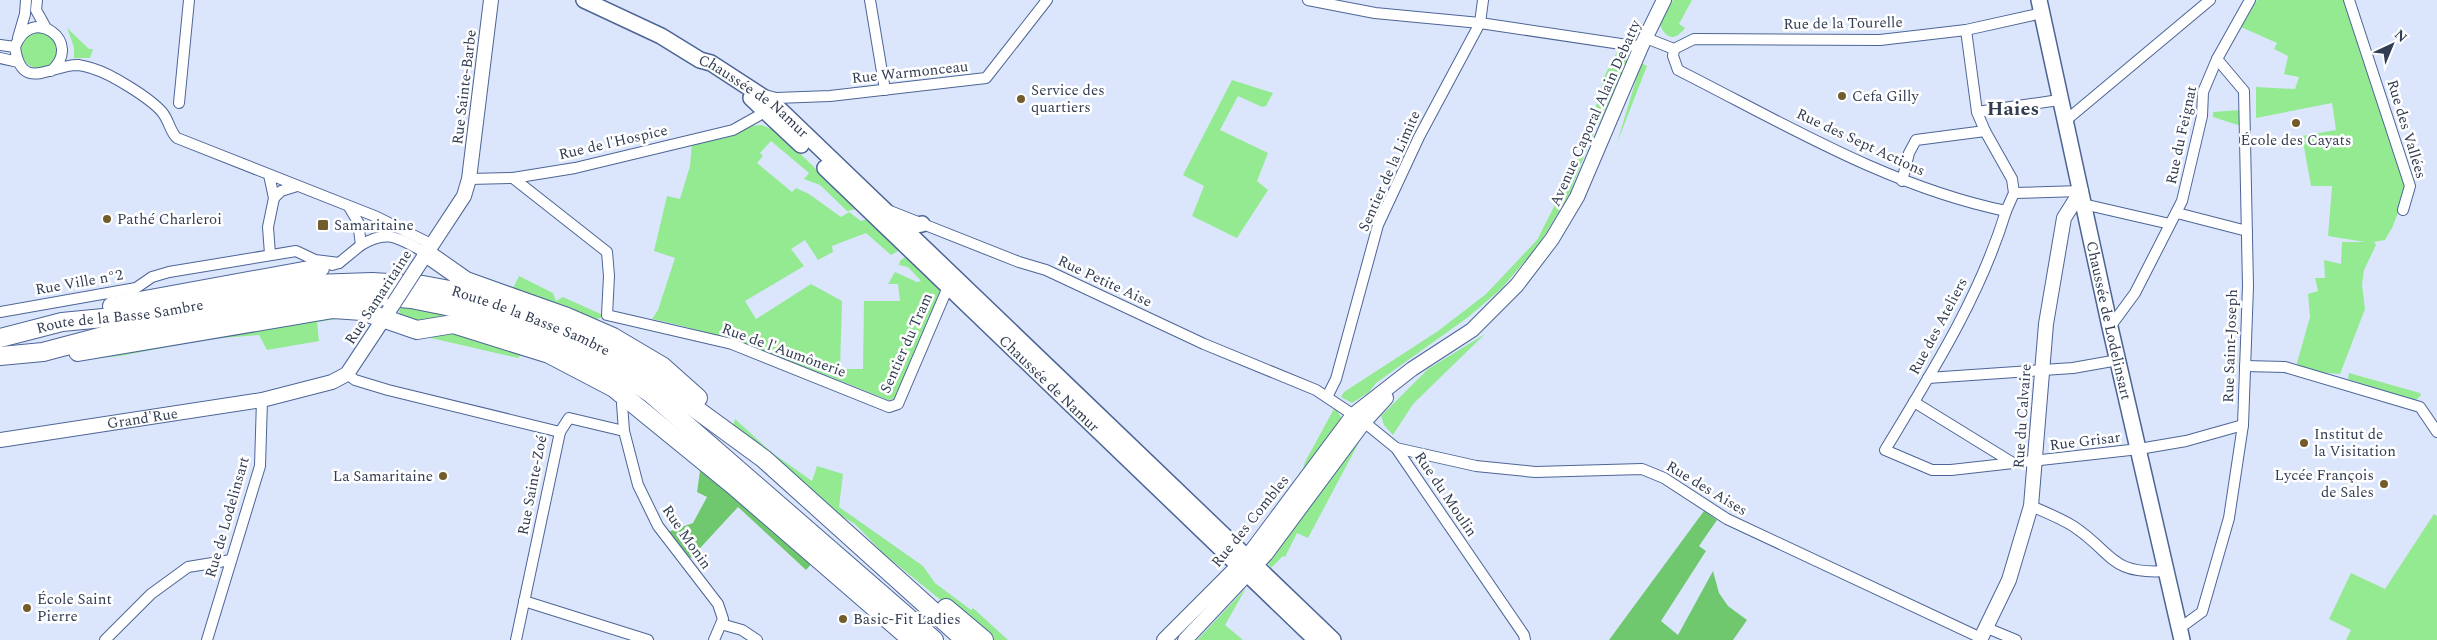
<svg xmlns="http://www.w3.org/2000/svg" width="2437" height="640" font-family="Spectral,serif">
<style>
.green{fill:#93ea91}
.forest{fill:#70c86e}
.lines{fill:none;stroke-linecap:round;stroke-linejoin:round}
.street-casing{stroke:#4d6596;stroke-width:12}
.secondary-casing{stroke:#4d6596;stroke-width:16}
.primary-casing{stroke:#4d6596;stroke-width:18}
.highway-casing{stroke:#4d6596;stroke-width:20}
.street{stroke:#fff;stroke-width:10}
.secondary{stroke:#fff;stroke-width:14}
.primary{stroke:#fff;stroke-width:15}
.highway{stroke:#fff;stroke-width:18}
.secondary-bridge-casing{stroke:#4d6596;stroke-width:16;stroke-linecap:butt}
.secondary-bridge{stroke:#fff;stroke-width:14}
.poi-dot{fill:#735c2c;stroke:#fff;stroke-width:2}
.labels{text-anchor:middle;stroke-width:5;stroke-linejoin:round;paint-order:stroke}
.street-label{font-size:15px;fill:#323d53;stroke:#fff}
.poi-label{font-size:15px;fill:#323d53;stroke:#fff;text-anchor:start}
.district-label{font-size:20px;font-weight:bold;fill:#323d53;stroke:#fff}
</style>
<rect width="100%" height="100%" fill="#dbe6fd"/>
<g class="green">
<path d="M1673,0H1692L1679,24L1685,28C1674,42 1666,39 1659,23C1661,14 1668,9 1673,0Z"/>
<path d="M2257,0H2346L2409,183L2393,226L2385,240L2374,242L2376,245L2364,270L2362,285L2365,309L2340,374L2295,370L2310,317L2308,294L2318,291L2315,278H2325L2324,260L2341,264L2342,242H2365L2328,236L2332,186H2311L2302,136L2336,130L2332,103L2256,118V87L2295,89L2299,77L2284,74L2288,56L2274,49L2277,43L2241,27Z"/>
<path d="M67,28L89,49H93L90,58H74V47Z"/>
<circle cx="39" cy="50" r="18"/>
<path d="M1619,48L1630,56L1588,146L1569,195L1538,246L1501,289L1467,318L1376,383L1369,392L1352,403L1341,397L1344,392L1438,331L1486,294L1537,240L1584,148L1605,75Z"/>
<path d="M1641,63L1647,66L1617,143Z"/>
<path d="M1232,80L1273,93L1266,106L1262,107L1238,96L1220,130L1268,153L1257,181L1268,190L1237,238L1192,216L1204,186L1183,175Z"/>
<path d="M2240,110L2241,126L2213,117V112Z"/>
<path d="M762,125L778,132L857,209L847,211L820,185L804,179L809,173L771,141L760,153L763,156L757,163L792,192L796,188L809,194L841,217L849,212L861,221L869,218L900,250L891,255L866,233L832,246L833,252L818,260L805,240L791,249L804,266L745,301L756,319L811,284L842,301L840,369H863L864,301H900L898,284H888L895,272L917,282L921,281L908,267L899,265L900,261L905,257L943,292L897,398L888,400C810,369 734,336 652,319L658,310L675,258L654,251L667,196L680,199L690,166L692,143L749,126Z"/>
<path d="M519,276L553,293L556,301L563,297L605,316L589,322L512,290Z"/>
<path d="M402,304L421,306L458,318L419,324L402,318L399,312Z"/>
<path d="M330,316L344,318L317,322L319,341L267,350L259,335L210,339L120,356L88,359Z"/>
<path d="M454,329L526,351L518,358L418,335Z"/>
<path d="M1485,334L1413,404L1393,435L1384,425L1381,416L1428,369Z"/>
<path d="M2349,373L2420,393L2421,395L2415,401L2348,379Z"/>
<path d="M1335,407L1345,424L1302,472L1305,462Z"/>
<path d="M735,419L771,452L812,481L817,466L843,474L839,507L923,566L935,583L971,610L973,608L1008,640H990L884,554L855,524L823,505L733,425Z"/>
<path d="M1365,431L1308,538L1297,533L1285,557L1283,556L1271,568L1267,562V558L1347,457L1351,446Z"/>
<path d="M2434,514L2437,516V640H2346L2351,630L2329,619L2351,573L2385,589Z"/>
<path d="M1246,588L1225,625L1243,640H1197Z"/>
</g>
<g class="forest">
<path d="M701,464L815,560L806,570L738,507L691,558L676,548L668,532L693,523L707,497L697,492Z"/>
<path d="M1704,511L1717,520L1699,546L1706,551L1661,621L1678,635L1713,571L1719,593L1728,606L1747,620L1733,640H1609Z"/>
</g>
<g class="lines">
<g class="street-casing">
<g id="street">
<path d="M37,0L36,10L46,28"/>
<path d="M870,0L885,90"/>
<path d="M1308,0L1375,13L1480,23L1641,47"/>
<path d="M2349,0L2410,186L2403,210"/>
<path d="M1966,30L1977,112L1985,131"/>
<path d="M18,38L25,14L26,0"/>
<path d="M1646,38L1674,49L1694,39L1880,40L1966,30L2042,13"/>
<path d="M0,45L15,47"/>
<path d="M1674,49L1673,56L1678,70C1783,123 1889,187 2006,211L2014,193L2012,179L1985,131L1916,140L1909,153L1902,181"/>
<path d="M0,58L18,62"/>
<path d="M51,71C85,42 31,3 15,47C21,94 52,64 78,65C83,66 89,67 94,69C111,74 150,98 162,112C169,120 170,132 177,138L377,217L431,244"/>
<path d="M765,95L776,98L830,96L986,78L1047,0"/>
<path d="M179,103L189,0"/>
<path d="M1977,112L2059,100"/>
<path d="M2064,122L2210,0"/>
<path d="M269,175L274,198L268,227L270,254"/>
<path d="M513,178L607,252L609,276L607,315L732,344L889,407L898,404L948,287"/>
<path d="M469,179L513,178L575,168L733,130L758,116L769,106"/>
<path d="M2014,193L2081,191"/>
<path d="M274,198L281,191L297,186"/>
<path d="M2083,204L2170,224"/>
<path d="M890,211L1019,262L1046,270L1204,344L1316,390L1364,422L1396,448L1524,635L1525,640"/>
<path d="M2006,211C1980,297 1931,374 1885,450L1932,470H1951L2139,449L2186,441L2243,425"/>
<path d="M2177,213L2247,231"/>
<path d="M361,245C389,228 399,239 426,253"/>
<path d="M332,265L339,263L361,245L358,222L349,207"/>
<path d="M0,312L136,288L152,277L169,272L296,251L315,260L339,263"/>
<path d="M2110,327L2135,293L2182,201L2202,116L2203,92L2217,59L2250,0"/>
<path d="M2245,366L2285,367L2420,407L2437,432"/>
<path d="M347,374L355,380L388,390L560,432L516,640"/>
<path d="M1928,378L2073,368L2118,360"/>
<path d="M1327,397L1336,379L1378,225L1419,137L1480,23L1483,0"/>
<path d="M1914,402L2013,463"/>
<path d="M622,404L624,431"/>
<path d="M560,432L569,418L624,431L638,485L658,526L718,604L723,619L714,640"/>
<path d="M1396,448L1476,466L1535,472L1642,469L1664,478L1727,519L1981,638"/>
<path d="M2031,506C2045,512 2060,518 2073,526C2114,553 2109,575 2167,571"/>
<path d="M524,601L648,640"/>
<path d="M721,624L742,630L757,640"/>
<path d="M1987,628L2016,640"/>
<path d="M2180,628L2202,612L2229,518L2243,425L2248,286L2244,91L2217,59"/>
<path d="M105,640L151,594L188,567L231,560"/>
<path d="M207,640L260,466L262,400"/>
</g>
</g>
<g class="secondary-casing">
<g id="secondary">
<path d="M416,269L464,196L469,179L491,0"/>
<path id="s1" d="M0,440L262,400L332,382L347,374L394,303"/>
<path d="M1164,640L1247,557L1353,415L1412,369L1472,330L1517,285L1552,239L1577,197L1641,47L1664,0"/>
<path d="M1185,640L1266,554L1364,422L1386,398"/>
<path d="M1980,640L2009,580L2031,506L2046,324L2064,218L2081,191"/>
</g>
</g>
<g class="primary-casing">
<g id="primary">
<path id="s2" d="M584,0L661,36L700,60L711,63L774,104L1333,640"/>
<path id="s3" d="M2039,0L2110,327L2182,640"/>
<path d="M751,98L801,145"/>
<path id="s4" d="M825,168L1316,640"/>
<path d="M895,227L898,229L922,224"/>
</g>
</g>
<g class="highway-casing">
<g id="highway">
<path d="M426,253L466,281L567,317L613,337L662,366L698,398"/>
<path d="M112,306L320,268"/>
<path id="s5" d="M0,338L62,322L155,313L313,284L372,282L423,285L455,291L499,305L581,337L637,366L764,459L965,640"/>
<path d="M78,352L333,309L362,311L417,330L453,324L549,354L614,388L733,485L912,640"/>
<path d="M0,356L43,352L107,335L317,298L368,295L411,299L461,309L494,320L574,350L616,370L650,393L934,640"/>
<path d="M946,608L984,640"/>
</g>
</g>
<use href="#street" class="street"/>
<use href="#secondary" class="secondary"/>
<use href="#primary" class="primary"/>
<use href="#highway" class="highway"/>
<g class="secondary-bridge-casing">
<path id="secondary-bridge" d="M394,303L416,269"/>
</g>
<use href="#secondary-bridge" class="secondary-bridge"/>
</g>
<g class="poi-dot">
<circle cx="1842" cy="96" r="5"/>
<circle cx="1021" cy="99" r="5"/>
<circle cx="2296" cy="123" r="5"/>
<circle cx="107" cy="219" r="5"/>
<rect x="317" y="219" width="12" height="12" rx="2.5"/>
<circle cx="2304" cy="443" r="5"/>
<circle cx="443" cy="476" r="5"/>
<circle cx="2384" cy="484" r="5"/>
<circle cx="27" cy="608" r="5"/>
<circle cx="843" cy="619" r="5"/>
</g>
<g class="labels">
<g class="street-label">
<text transform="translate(1843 23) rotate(-1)" y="5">Rue de la Tourelle</text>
<text transform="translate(910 72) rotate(-6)" y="5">Rue Warmonceau</text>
<text transform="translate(464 87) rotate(-83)" y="5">Rue Sainte-Barbe</text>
<text dy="5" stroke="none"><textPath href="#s2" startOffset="196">Chaussée de Namur</textPath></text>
<text transform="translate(1595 113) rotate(-66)" y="5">Avenue Caporal Alain Debatty</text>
<text transform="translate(2407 129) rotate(73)" y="5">Rue des Vallées</text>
<text transform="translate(2181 135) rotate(-78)" y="5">Rue du Feignat</text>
<text transform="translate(613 142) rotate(-13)" y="5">Rue de l'Hospice</text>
<text transform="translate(1861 142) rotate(25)" y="5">Rue des Sept Actions</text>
<text transform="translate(1389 171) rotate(-66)" y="5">Sentier de la Limite</text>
<text transform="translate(1105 281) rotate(25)" y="5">Rue Petite Aise</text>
<text transform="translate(79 282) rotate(-10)" y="5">Rue Ville n°2</text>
<text transform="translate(378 297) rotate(-57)" y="5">Rue Samaritaine</text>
<text dy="5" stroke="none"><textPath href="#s5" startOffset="122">Route de la Basse Sambre</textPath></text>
<text dy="5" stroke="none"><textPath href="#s3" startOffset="328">Chaussée de Lodelinsart</textPath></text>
<text dy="5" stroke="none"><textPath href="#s5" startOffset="542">Route de la Basse Sambre</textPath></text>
<text transform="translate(1938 326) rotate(-62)" y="5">Rue des Ateliers</text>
<text transform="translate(906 343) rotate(-66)" y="5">Sentier du Tram</text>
<text transform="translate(2230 346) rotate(-88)" y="5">Rue Saint-Joseph</text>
<text transform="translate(784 350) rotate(20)" y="5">Rue de l'Aumônerie</text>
<text dy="5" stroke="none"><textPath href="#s4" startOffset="311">Chaussée de Namur</textPath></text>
<text transform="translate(2022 416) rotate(-86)" y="5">Rue du Calvaire</text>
<text dy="5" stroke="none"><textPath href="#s1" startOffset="144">Grand'Rue</textPath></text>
<text transform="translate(2085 441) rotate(-7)" y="5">Rue Grisar</text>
<text transform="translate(532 485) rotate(-79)" y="5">Rue Sainte-Zoé</text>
<text transform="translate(1707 488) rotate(31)" y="5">Rue des Aises</text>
<text transform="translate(1446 494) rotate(56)" y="5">Rue du Moulin</text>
<text transform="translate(227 517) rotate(-74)" y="5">Rue de Lodelinsart</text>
<text transform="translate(1250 521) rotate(-51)" y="5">Rue des Combles</text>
<text transform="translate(687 537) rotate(55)" y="5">Rue Monin</text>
</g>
<g class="poi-label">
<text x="1031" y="95">Service des<tspan x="1031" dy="17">quartiers</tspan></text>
<text x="1852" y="101">Cefa Gilly</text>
<text x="2296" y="145" text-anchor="middle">École des Cayats</text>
<text x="117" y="224">Pathé Charleroi</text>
<text x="334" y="230">Samaritaine</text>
<text x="2314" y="439">Institut de<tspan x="2314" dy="17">la Visitation</tspan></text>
<text x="2374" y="480" text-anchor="end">Lycée François<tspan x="2374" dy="17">de Sales</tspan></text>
<text x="433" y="481" text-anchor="end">La Samaritaine</text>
<text x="37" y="604">École Saint<tspan x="37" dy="17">Pierre</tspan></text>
<text x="853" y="624">Basic-Fit Ladies</text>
</g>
<g class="district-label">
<text x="2013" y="115">Haies</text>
</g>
</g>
<g transform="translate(2392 45) rotate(44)" stroke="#ffffff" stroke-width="4" paint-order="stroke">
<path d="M0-4L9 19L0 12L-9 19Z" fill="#323d53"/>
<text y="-8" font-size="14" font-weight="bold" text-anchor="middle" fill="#323d53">N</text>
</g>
</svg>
